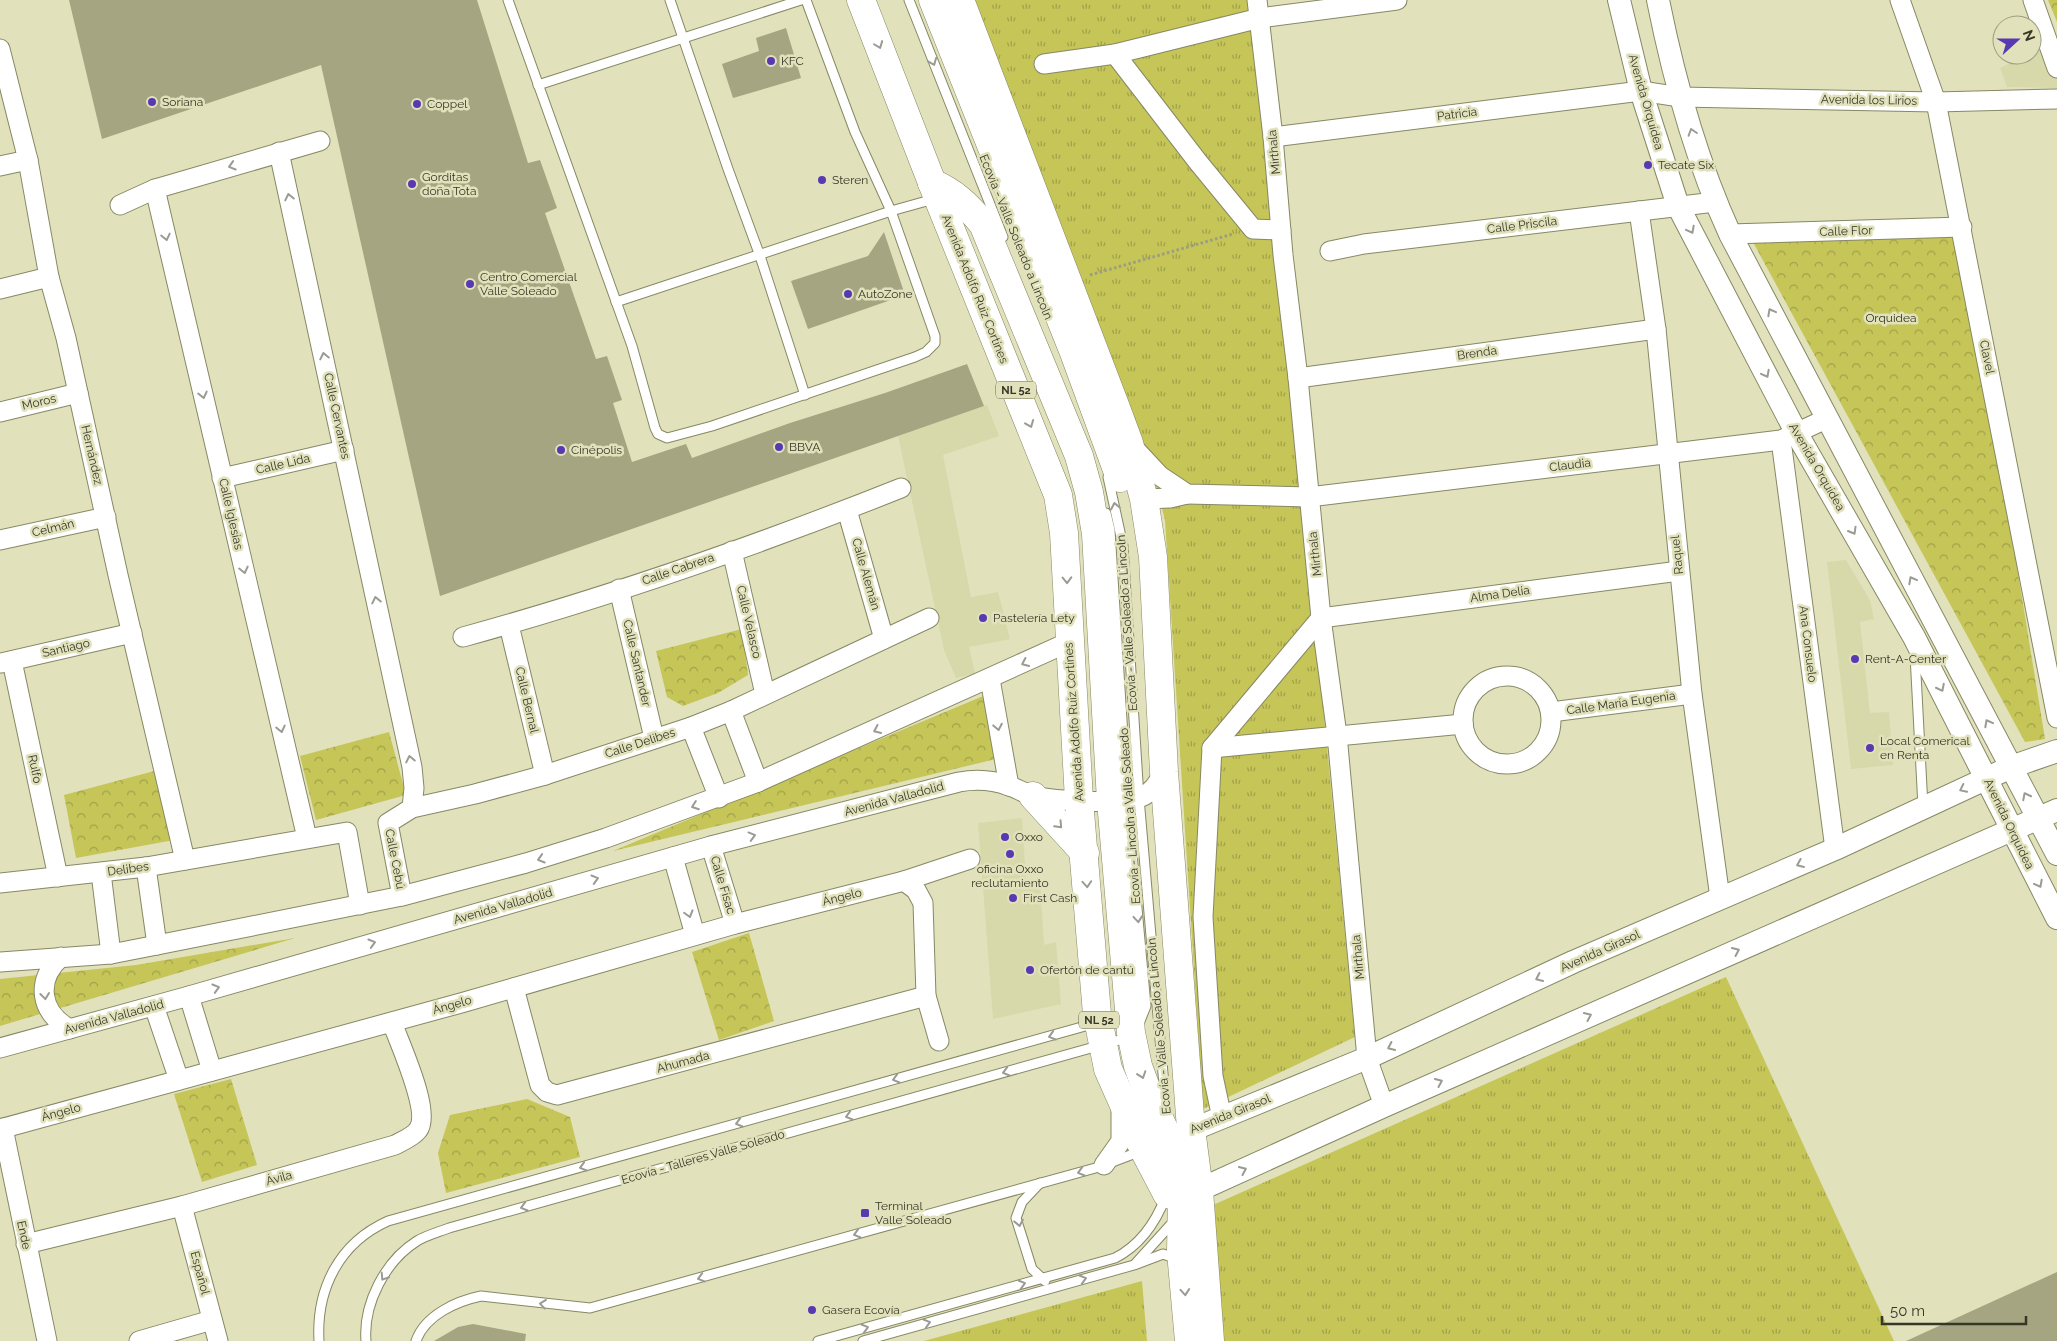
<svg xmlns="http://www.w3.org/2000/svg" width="2057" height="1341" font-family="Raleway,sans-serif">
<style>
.built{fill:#d7d9aa}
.grass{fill:url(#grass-tufts)}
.park{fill:url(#park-crowns)}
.building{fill:#a5a681}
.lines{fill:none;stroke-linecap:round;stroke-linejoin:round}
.service-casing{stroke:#878864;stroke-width:11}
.minor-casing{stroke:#878864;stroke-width:21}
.tertiary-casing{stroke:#878864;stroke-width:24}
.primary-casing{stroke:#878864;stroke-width:29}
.path{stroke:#9c9d80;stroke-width:3;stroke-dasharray:2.5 2.5;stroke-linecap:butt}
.service{stroke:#fff;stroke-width:9}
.minor{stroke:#fff;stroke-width:19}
.tertiary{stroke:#fff;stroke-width:22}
.primary{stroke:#fff;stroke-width:28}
.oneway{stroke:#9b9b94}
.poi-dot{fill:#5839b1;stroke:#e1e2bb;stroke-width:2}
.labels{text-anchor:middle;stroke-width:5;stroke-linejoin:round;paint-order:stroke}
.shield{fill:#e1e2bb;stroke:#6a6a54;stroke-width:1}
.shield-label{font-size:11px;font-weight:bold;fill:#373728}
.poi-label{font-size:12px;fill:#373728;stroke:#e1e2bb;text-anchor:start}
.street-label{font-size:12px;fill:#373728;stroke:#e1e2bb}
.park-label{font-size:12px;fill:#36361f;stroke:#e1e2bb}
</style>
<defs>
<pattern id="grass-tufts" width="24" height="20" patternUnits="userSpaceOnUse" patternTransform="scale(1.25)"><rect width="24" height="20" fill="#c5c558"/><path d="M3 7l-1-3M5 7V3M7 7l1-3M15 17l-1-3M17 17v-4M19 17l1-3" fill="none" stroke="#a1a149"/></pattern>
<pattern id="park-crowns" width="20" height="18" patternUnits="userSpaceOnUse" patternTransform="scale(1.25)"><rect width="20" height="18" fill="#c5c558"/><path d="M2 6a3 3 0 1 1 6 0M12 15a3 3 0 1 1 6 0" fill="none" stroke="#a1a149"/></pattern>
</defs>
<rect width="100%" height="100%" fill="#e1e2bb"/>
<g class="built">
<path d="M2046,45L2057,75V88L2007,87L2000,68L2026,55H2032V52Z"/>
<path d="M987,405L999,436L943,455L971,597L998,592L1010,639L969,647L975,674L956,678L944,650L898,436Z"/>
<path d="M1846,560L1870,600L1874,619L1860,622L1870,713L1889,712L1893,765L1851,769L1827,562Z"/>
<path d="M1022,818L1026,881H1040L1044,945L1056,942L1061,1004L993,1019L978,823Z"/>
</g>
<g class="grass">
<path d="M972,0H1255L1355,1037L1203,1109L1165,520L1152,471Z"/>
<path d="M1726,977L1894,1341H1223L1213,1205Z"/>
<path d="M1142,1281L1147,1341H924Z"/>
</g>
<g class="park">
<path d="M2048,0H2057V22Z"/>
<path d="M1747,231L1963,235L2045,739L2025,742Z"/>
<path d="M742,629L748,675L718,693L683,706L667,697L656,651Z"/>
<path d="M988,694L996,759L613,851Z"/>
<path d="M389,732L406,795L316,820L300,756Z"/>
<path d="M158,770L174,840L76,858L64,795Z"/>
<path d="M749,933L774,1021L719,1040L692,952Z"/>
<path d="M295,938L0,1026V979L136,965Z"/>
<path d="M231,1079L257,1165L202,1182L174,1094Z"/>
<path d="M527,1099L570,1117L580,1157L446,1193L438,1153L450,1115Z"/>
</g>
<g class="building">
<path d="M69,0H477L528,163L540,160L557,208L545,213L596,359L607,356L622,400L613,403L632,462L686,444L692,458L790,423L885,393L967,364L984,406L440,596L321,65L102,139Z"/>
<path d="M786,28L801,78L733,98L722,64L759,51L756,38Z"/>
<path d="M884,232L905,295L808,329L791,281L868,256Z"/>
<path d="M2057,1272V1341H1906Z"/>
<path d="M473,1324L526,1334L525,1341H434L458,1327Z"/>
</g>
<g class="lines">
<g class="service-casing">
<g id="service">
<path d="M508,0L632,346L655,428L658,434L667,438L712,426L915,357L926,352L935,343V336L891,211L855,132L806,0"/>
<path d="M670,0L728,169L760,256L805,395"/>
<path d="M909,0L1003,237"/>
<path d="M538,85L801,0"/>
<path d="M616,302L891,211L934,199"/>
<path d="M1108,477L1123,546L1139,798L1166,1108"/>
<path d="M1106,513L1110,530L1127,799L1146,1006L1138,1026"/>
<path d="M1915,655L1923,807"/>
<path d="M1040,1183L1022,1202L1016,1218L1032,1269L1045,1281"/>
<path d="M1136,1263L1174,1221"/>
<path d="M319,1341C316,1289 339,1243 388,1221L1096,1023"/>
<path d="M366,1341C363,1304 385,1261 417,1241C427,1235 439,1232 449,1228L1123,1039L1128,1035"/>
<path d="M416,1341C425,1315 457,1301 481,1296L590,1308L1099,1167L1141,1151"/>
<path d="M818,1341L1115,1258C1141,1245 1156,1222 1166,1196"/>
<path d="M863,1341L1134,1265L1163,1254L1177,1259"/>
</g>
</g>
<g class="minor-casing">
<g id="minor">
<path d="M1257,0L1273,137L1283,255L1298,378L1321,618L1337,735L1367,1058L1384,1106"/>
<path d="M1900,0L1936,102L2057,718"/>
<path d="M2033,0L2057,68"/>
<path d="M0,49L28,160L49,277L66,338L118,575L185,860"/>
<path d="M1115,54L1198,162L1253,229L1281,230"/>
<path d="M1044,64L1115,54L1260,18L1397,0"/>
<path d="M1273,137L1641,91L1680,97L1936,102L2057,99"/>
<path d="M279,152L412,767L414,788L412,808"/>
<path d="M0,166L28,160"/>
<path d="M155,189L307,838"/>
<path d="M120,205L155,189L320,141"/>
<path d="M1639,211L1656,329L1692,694L1720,898"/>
<path d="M1730,234L1962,227"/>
<path d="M1330,251L1364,244L1715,202"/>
<path d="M0,289L49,277"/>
<path d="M1298,378L1656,329"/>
<path d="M0,412L78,393"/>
<path d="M1781,440L1835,849"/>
<path d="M1132,446L1160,476L1187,494L1309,497L1781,440L1826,419"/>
<path d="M222,478L344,450"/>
<path d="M1141,489L1144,499L1170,498L1187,494"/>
<path d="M847,510L884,639"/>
<path d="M0,540L106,517"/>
<path d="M732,551L765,694"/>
<path d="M619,589L654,738"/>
<path d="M509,625L545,775"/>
<path d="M463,637C612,596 758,545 901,488"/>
<path d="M12,661L58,877"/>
<path d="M1,663L132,633"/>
<circle cx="1507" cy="720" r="44"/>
<path d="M990,679L1009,786"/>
<path d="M731,711L758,782"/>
<path d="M1551,712L1692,694"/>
<path d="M691,727L719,798"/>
<path d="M1212,748L1463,724"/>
<path d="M711,846L735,924"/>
<path d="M673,857L695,935"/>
<path d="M146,867L157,945"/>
<path d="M101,873L111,954"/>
<path d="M904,881L916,890L923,903L926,996L939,1041"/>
<path d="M0,883L146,867L347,832L360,905"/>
<path d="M402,896L388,823L412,808L475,794L545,775L691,727L731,711L929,618"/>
<path d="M61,957C35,980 40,1013 70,1029"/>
<path d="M0,962L111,954L157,945L402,896L526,863L606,838L758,782L1069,642"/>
<path d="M514,988L540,1085L547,1092L557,1095L926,996"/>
<path d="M189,996L212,1071"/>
<path d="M154,1006L179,1080"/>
<path d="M0,1048L189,996L711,846L959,782C976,779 993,780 1009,786C1017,788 1025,794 1034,796C1053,801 1125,805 1141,797C1153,792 1158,782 1164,772"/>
<path d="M1222,1118L1213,1076L1203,917L1212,748L1321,618L1679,571"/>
<path d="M3,1128L47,1341"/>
<path d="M0,1129L461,1003L735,924L904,881L970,859"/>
<path d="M1104,1165L1121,1141V1109"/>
<path d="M182,1206L218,1341"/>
<path d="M26,1244L182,1206L395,1145C402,1141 413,1137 418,1130C432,1112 399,1043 392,1022"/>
<path d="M139,1341L212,1320"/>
</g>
</g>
<g class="tertiary-casing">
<g id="tertiary">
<path d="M1619,0L1641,91L1678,206L1797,434L1914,637L2057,918"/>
<path d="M1658,0C1674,80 1696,160 1730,234L2057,854"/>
<path d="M1177,1136L1367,1058L1573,962L1835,849L2011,767L2057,751"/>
<path d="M1199,1190L1384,1106L2057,810"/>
</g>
</g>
<g class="primary-casing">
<g id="primary">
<path d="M861,0L938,198L1058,495L1064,533L1079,800L1097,1014L1108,1069L1144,1150L1167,1194L1182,1197L1199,1190"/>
<path d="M933,0L1073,350L1120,478"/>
<path d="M960,0L1116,408L1129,443L1144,499L1153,557L1164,772L1191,1129L1199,1190L1210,1341"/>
<path d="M932,183C954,192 968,206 983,224L1079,456L1089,492L1096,534L1111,801L1131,1033L1138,1066L1149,1096L1169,1140L1182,1197L1181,1252L1189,1341"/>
<path d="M1033,796L1085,853"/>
</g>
</g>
<path class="path" d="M1090,275L1233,234"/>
<use href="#service" class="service"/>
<use href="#minor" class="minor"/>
<use href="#tertiary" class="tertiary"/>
<use href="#primary" class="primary"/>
</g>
<defs><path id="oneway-chevron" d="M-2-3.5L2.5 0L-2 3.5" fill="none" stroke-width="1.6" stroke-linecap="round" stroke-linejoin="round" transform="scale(1.25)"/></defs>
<g class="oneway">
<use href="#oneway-chevron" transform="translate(879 45) rotate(69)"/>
<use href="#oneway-chevron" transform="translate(933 62) rotate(68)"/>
<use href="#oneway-chevron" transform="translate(1692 132) rotate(-108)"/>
<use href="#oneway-chevron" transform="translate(232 166) rotate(163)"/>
<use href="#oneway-chevron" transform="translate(289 197) rotate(-102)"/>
<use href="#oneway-chevron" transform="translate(1691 230) rotate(62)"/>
<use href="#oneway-chevron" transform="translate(166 237) rotate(77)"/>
<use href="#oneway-chevron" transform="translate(1771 312) rotate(-118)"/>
<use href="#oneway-chevron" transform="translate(324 356) rotate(-102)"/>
<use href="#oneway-chevron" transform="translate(1766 374) rotate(62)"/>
<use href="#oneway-chevron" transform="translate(203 395) rotate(77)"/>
<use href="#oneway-chevron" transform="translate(1030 424) rotate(68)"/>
<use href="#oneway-chevron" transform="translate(1115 506) rotate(-101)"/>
<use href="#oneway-chevron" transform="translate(1853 531) rotate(60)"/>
<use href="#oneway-chevron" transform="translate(244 570) rotate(77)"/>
<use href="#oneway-chevron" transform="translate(1067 580) rotate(89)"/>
<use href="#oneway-chevron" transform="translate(1912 580) rotate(-118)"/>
<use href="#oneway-chevron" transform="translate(376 600) rotate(-102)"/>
<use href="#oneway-chevron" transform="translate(1025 663) rotate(155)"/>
<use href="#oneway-chevron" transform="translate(1941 688) rotate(63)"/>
<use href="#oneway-chevron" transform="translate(1988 723) rotate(-118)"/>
<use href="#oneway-chevron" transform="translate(998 727) rotate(79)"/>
<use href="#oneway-chevron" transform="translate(281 729) rotate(77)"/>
<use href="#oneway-chevron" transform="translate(877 730) rotate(156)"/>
<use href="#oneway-chevron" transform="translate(410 759) rotate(-102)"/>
<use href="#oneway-chevron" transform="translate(1963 789) rotate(154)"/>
<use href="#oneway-chevron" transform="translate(2026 796) rotate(-117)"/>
<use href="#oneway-chevron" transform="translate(695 806) rotate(160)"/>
<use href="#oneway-chevron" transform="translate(1059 825) rotate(47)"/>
<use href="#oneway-chevron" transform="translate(752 836) rotate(-15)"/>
<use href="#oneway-chevron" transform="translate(541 859) rotate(163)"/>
<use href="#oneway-chevron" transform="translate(1800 864) rotate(157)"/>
<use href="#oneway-chevron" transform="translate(595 879) rotate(-16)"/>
<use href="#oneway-chevron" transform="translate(1087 884) rotate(86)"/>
<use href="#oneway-chevron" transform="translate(2039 884) rotate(62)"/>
<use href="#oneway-chevron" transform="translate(689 914) rotate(74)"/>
<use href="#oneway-chevron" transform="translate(1138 919) rotate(85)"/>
<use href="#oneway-chevron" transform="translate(372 943) rotate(-16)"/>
<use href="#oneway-chevron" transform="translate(1736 951) rotate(-24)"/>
<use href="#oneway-chevron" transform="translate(1539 978) rotate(155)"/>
<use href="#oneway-chevron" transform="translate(216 988) rotate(-16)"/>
<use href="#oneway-chevron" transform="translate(45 996) rotate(83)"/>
<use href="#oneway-chevron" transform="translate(1588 1016) rotate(-24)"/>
<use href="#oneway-chevron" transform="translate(1052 1036) rotate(164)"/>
<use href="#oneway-chevron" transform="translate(1391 1047) rotate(155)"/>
<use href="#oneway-chevron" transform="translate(1006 1072) rotate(164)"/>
<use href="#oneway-chevron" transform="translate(1142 1075) rotate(71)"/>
<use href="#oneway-chevron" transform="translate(896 1079) rotate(164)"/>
<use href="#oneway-chevron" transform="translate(1439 1082) rotate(-24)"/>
<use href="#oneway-chevron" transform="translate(849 1116) rotate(164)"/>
<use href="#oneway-chevron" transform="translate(739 1123) rotate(164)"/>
<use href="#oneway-chevron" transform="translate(583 1167) rotate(164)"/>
<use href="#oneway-chevron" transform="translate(1243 1170) rotate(-24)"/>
<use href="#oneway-chevron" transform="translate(1081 1172) rotate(164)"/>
<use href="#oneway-chevron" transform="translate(524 1207) rotate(164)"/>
<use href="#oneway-chevron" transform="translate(1019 1223) rotate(79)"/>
<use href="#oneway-chevron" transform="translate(857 1234) rotate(164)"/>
<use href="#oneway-chevron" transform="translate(384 1277) rotate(123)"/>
<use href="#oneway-chevron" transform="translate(701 1278) rotate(164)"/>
<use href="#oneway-chevron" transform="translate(1083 1279) rotate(-16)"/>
<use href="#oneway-chevron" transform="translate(1022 1284) rotate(-16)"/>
<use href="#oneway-chevron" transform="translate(1185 1292) rotate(85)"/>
<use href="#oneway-chevron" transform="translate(543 1304) rotate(-173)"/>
<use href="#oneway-chevron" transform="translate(927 1323) rotate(-16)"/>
<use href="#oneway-chevron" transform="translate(865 1328) rotate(-16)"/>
</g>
<g class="poi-dot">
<circle cx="771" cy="61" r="5"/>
<circle cx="152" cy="102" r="5"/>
<circle cx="417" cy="104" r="5"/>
<circle cx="1648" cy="165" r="5"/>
<circle cx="822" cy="180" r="5"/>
<circle cx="412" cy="184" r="5"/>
<circle cx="470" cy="284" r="5"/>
<circle cx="848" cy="294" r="5"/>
<circle cx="779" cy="447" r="5"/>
<circle cx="561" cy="450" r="5"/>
<circle cx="983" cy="618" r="5"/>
<circle cx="1855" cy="659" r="5"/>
<circle cx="1870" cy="748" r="5"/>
<circle cx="1005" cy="837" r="5"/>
<circle cx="1010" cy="854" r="5"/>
<circle cx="1013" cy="898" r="5"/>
<circle cx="1030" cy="970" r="5"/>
<rect x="860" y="1208" width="10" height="10" rx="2.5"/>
<circle cx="812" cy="1310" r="5"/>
</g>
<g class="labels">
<g class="shield">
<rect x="996" y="381.5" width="40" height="17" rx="4"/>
<rect x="1079" y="1011.5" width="40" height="17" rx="4"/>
</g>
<g class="shield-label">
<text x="1016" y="394">NL 52</text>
<text x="1099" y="1024">NL 52</text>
</g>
<g class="poi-label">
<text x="781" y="65">KFC</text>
<text x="162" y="106">Soriana</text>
<text x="427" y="108">Coppel</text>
<text x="1658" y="169">Tecate Six</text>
<text x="422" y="181">Gorditas<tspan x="422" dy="14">doña Tota</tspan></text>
<text x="832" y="184">Steren</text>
<text x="480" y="281">Centro Comercial<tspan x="480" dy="14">Valle Soleado</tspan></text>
<text x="858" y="298">AutoZone</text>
<text x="789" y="451">BBVA</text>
<text x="571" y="454">Cinépolis</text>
<text x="993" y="622">Pastelería Lety</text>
<text x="1865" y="663">Rent-A-Center</text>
<text x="1880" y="745">Local Comerical<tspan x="1880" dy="14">en Renta</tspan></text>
<text x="1015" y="841">Oxxo</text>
<text x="1010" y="873" text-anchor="middle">oficina Oxxo<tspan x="1010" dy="14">reclutamiento</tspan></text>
<text x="1023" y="902">First Cash</text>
<text x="1040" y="974">Ofertón de cantú</text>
<text x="875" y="1210">Terminal<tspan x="875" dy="14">Valle Soleado</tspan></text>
<text x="822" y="1314">Gasera Ecovía</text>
</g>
<g class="street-label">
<text transform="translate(1869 100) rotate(1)" y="4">Avenida los Lirios</text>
<text transform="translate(1646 102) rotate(74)" y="4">Avenida Orquídea</text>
<text transform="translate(1457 114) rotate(-7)" y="4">Patricia</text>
<text transform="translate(1274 152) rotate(-95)" y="4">Mirthala</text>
<text transform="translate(1522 225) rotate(-7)" y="4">Calle Priscila</text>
<text transform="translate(1846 231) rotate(-2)" y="4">Calle Flor</text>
<text transform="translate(1016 237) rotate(68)" y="4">Ecovía - Valle Soleado a Lincoln</text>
<text transform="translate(975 289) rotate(68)" y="4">Avenida Adolfo Ruiz Cortínes</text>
<text transform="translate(1477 353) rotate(-8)" y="4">Brenda</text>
<text transform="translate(1987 357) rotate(79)" y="4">Clavel</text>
<text transform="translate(39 402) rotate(-13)" y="4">Moros</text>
<text transform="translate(337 416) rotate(78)" y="4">Calle Cervantes</text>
<text transform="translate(92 455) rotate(77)" y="4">Hernández</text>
<text transform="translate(283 464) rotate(-13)" y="4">Calle Lida</text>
<text transform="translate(1570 465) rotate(-7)" y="4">Claudia</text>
<text transform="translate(1817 467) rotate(60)" y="4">Avenida Orquídea</text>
<text transform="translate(231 514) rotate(77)" y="4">Calle Iglesias</text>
<text transform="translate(53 528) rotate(-13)" y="4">Celmán</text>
<text transform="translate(1315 554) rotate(-96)" y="4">Mirthala</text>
<text transform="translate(1677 555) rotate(-96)" y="4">Raquel</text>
<text transform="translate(678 569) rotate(-19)" y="4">Calle Cabrera</text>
<text transform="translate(866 574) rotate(74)" y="4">Calle Alemán</text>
<text transform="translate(1500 594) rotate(-8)" y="4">Alma Delia</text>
<text transform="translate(749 622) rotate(77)" y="4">Calle Velasco</text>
<text transform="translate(1127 623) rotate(-94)" y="4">Ecovía - Valle Soleado a Lincoln</text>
<text transform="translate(1808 644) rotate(83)" y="4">Ana Consuelo</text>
<text transform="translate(66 648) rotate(-13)" y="4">Santiago</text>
<text transform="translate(637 663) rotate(77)" y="4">Calle Santander</text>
<text transform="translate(527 700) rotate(77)" y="4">Calle Bernal</text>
<text transform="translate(1621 703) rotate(-8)" y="4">Calle María Eugenia</text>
<text transform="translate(1074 722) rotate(-94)" y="4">Avenida Adolfo Ruiz Cortínes</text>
<text transform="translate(640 743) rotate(-18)" y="4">Calle Delibes</text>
<text transform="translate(35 769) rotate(78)" y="4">Rulfo</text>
<text transform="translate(894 799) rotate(-15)" y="4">Avenida Valladolid</text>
<text transform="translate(1130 816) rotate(-94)" y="4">Ecovía - Lincoln a Valle Soleado</text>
<text transform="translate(2009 824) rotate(64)" y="4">Avenida Orquídea</text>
<text transform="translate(395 859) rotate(79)" y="4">Calle Cebú</text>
<text transform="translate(128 869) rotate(-8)" y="4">Delibes</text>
<text transform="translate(723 885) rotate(73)" y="4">Calle Fisac</text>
<text transform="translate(842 897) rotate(-14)" y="4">Ángelo</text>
<text transform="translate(503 906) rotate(-16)" y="4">Avenida Valladolid</text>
<text transform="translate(1600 951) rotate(-24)" y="4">Avenida Girasol</text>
<text transform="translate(1358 957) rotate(-95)" y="4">Mirthala</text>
<text transform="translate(452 1005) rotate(-16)" y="4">Ángelo</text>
<text transform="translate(114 1017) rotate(-15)" y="4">Avenida Valladolid</text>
<text transform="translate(1159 1026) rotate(-95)" y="4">Ecovía - Valle Soleado a Lincoln</text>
<text transform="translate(683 1062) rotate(-15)" y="4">Ahumada</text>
<text transform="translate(61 1112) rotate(-15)" y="4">Ángelo</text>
<text transform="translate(1230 1114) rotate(-22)" y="4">Avenida Girasol</text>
<text transform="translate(703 1157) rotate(-16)" y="4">Ecovía - Talleres Valle Soleado</text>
<text transform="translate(279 1178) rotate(-16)" y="4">Ávila</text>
<text transform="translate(24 1235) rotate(78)" y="4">Ende</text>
<text transform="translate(200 1273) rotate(75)" y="4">Español</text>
</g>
<g class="park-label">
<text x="1891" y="322">Orquidea</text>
</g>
</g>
<g transform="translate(2017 40) rotate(69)"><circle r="24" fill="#e1e2bb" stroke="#9d9e80"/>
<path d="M0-4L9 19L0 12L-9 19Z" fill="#5839b1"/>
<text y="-8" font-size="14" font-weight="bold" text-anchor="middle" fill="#373728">N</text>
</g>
<path d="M1882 1316v8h144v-8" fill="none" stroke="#373728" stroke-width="2.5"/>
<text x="1890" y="1316" font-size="15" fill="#373728" stroke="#e1e2bb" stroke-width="4" paint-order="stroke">50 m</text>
</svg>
